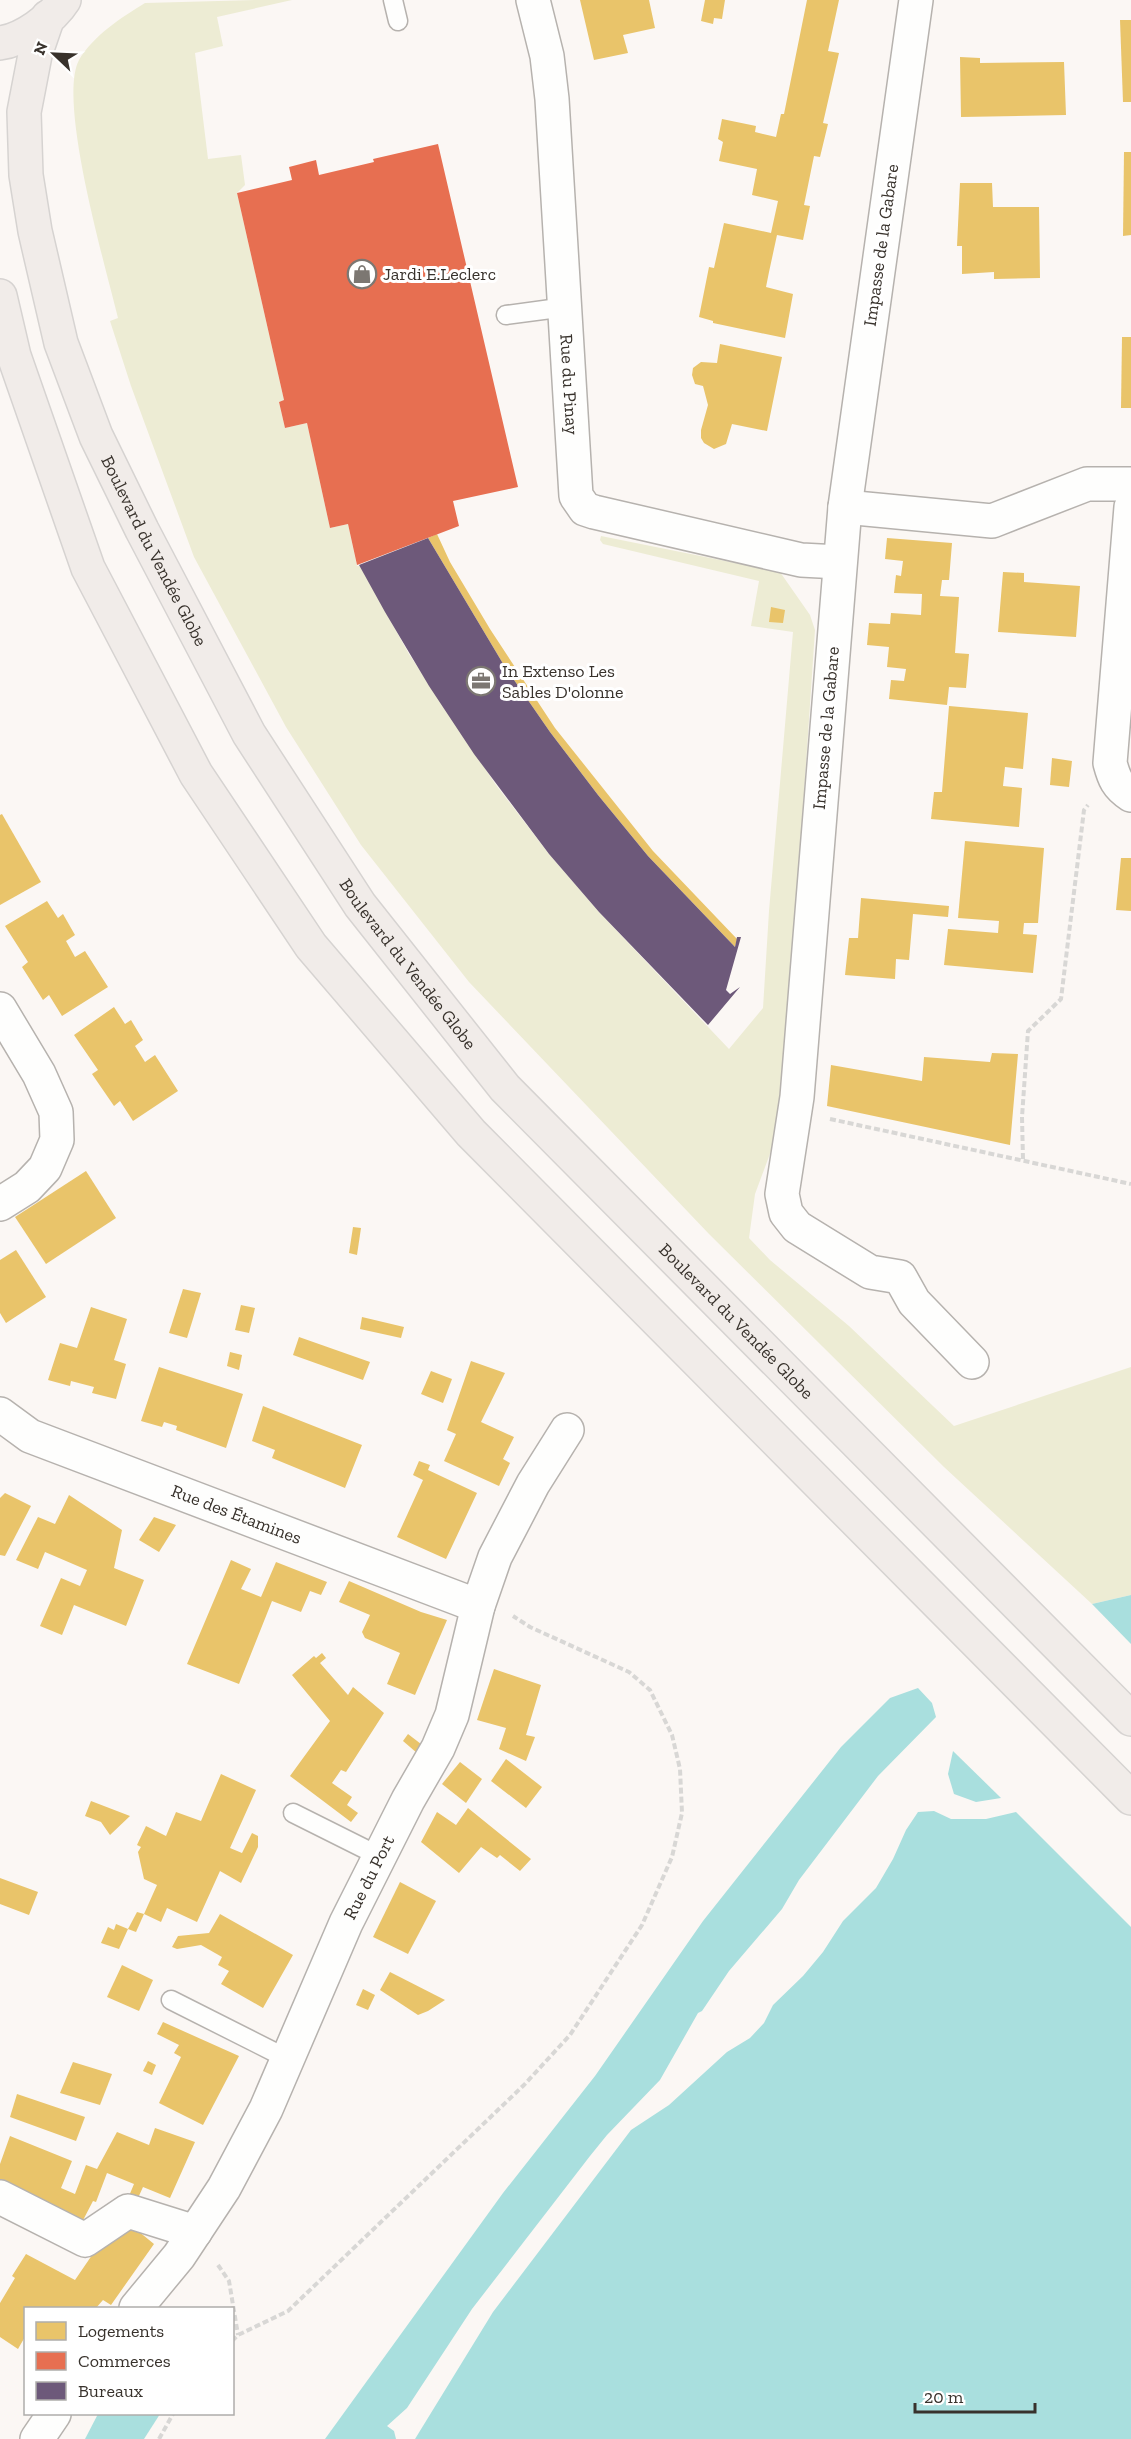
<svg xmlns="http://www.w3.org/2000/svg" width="1131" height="2439" font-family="'Zilla Slab',serif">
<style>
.green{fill:#edecd4}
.water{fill:#a9dfde}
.homes{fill:#e9c46a}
.shops{fill:#e76f51}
.offices{fill:#6d597a}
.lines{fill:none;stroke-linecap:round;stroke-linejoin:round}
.lane-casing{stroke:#b6b2ae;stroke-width:21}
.street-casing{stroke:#b6b2ae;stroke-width:36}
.primary-casing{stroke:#d6d3d1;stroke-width:36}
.path{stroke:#d8d7d5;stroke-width:4;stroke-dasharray:6 3;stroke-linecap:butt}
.lane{stroke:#fefefd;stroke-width:18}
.street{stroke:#fefefd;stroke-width:33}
.primary{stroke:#f1ece9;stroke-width:33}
.labels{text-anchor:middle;stroke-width:6;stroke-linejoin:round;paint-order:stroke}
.street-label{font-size:18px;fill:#38322c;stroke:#fff}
.poi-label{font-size:18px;fill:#38322c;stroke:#fff;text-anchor:start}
</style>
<rect width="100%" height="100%" fill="#fbf7f4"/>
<path class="green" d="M255,0H292L217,17L223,46L195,53L208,159L241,155L245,185L237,193L284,400L279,402L285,428L307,423L330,528L348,524L357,566H360L409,654L496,785L549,854L599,912L729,1049L763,1008L769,911L793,632L751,626L759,581L603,544L600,540L601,536L780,572L810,615L815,630L796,913L789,1058L771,1151L755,1194L749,1238L770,1260L849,1326L954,1426L1131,1367V1595L1092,1604L944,1467L709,1234L469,982L361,845L286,727L194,557L131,386L110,321L118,318C106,268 57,101 79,60C93,36 122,17 145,3Z"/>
<g class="water">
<path d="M1131,1595V1644L1092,1604Z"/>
<path d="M918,1688L932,1703L936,1717L878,1776L799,1880L782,1909L729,1971L702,2011L698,2013L660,2080L607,2135L590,2156L472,2309L407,2408L387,2426L394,2431L396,2439H325L503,2193L595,2076L703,1921L841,1747L890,1698Z"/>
<path d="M953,1751L999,1796L1001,1798L976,1802L954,1794L948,1774Z"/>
<path d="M934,1811L951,1819H986L1016,1812L1131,1927V2439H415L493,2312L631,2130L669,2105L727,2052L750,2038L764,2023L773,2005L803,1976L823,1952L843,1921L876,1888L893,1859L906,1830L918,1812Z"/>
<path d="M98,2414H160L144,2439H85Z"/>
</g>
<g class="homes">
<path d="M580,0H649L655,28L623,35L628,53L594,60Z"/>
<path d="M705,0H725L722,19L714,18L713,24L701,21Z"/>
<path d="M807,0H839L828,51L839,53L823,123L828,124L820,157L814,156L804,205L810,206L803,240L777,235L769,272L766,287L793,294L785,338L713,323V321L699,317L709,267L714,268L724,223L771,233L778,201L752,195L757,169L719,161L723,142L718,139L722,119L756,126L755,132L776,137L781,114H784Z"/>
<path d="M1120,20H1131V102H1123Z"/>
<path d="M960,57L980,58V63L1064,62L1066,115L961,117Z"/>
<path d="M1124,152H1131V235L1123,236Z"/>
<path d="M960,183H992L993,207H1039L1040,278L994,279V272L962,274V246H957Z"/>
<path d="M1122,337H1131V408H1121Z"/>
<path d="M720,344L782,357L767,431L732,424L726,444L714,449L704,443L701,438V430L708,405L703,386L695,384L692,375L693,368L701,362L717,363Z"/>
<path d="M437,534L450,562L490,629L555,728L653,851L737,939L735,947L648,856L598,795L550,732L505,667L428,538Z"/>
<path d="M887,538L952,543L949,580H942L940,596L959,597L955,653L969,654L966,688L949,687L947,705L889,699L891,680L904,681L906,669L887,667L889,647L867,645L869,623L890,624L891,613L921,615L922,594L894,593L896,575L901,576L903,561L885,559Z"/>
<path d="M1003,572L1024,573V582L1080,586L1076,637L998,632Z"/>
<path d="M771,607L785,610L783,623L769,622Z"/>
<path d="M949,706L1028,713L1023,769L1005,767L1003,786L1022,788L1019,827L931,819L934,792H942Z"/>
<path d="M1052,758L1072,761L1069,787L1050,785Z"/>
<path d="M2,814L41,882L0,905V815Z"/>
<path d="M965,841L1044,848L1038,923H1024L1023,934L1037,935L1033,973L944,965L948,929L998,933L999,921L958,918Z"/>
<path d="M1121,858H1131V911L1116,910Z"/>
<path d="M861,898L949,906L948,917L913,914L909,960L896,959L895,979L845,975L849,938H858Z"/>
<path d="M47,901L58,918L63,914L75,935L66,941L75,957L85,951L108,987L62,1016L49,995L43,1000L22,967L28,962L5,926Z"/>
<path d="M114,1007L125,1024L131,1020L143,1040L135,1046L145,1062L155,1055L178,1091L133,1121L120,1101L114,1106L92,1074L98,1070L74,1035Z"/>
<path d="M992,1053L1018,1054L1010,1145L827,1106L831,1065L922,1081L924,1057L990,1062Z"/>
<path d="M86,1171L116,1218L46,1264L15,1217Z"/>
<path d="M353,1227L361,1228L357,1255L349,1253Z"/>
<path d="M16,1250L46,1297L6,1323L0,1313V1260Z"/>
<path d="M183,1289L201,1293L187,1338L169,1333Z"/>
<path d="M241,1305L255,1308L249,1333L235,1330Z"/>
<path d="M91,1307L127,1319L114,1360L126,1364L116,1399L92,1393L94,1387L71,1381L70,1386L48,1380L60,1343L77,1348Z"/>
<path d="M362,1317L404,1327L401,1338L360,1329Z"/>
<path d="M299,1337L370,1362L363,1380L293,1355Z"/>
<path d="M230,1352L242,1355L239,1370L227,1366Z"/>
<path d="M471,1361L505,1373L481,1422L514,1437L503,1459L510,1463L499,1486L444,1461L456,1434L447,1430Z"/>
<path d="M159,1367L243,1394L226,1448L176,1430L177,1426L164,1422L162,1427L141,1421Z"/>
<path d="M431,1371L452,1379L443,1403L421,1394Z"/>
<path d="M263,1406L362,1445L345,1488L272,1458L275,1450L252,1441Z"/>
<path d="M419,1461L430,1465L428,1470L477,1493L446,1559L397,1537L423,1480L413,1475Z"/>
<path d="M5,1493L31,1506L5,1556L0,1555V1498Z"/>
<path d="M69,1495L122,1530L114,1568L144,1580L126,1626L74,1605L62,1635L40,1626L61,1578L80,1586L87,1570L45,1552L38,1569L16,1560L38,1517L55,1524Z"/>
<path d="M154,1517L176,1525L159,1552L139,1540Z"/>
<path d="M231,1560L251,1569L241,1589L261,1597L276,1562L327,1582L321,1595L310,1591L301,1612L272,1601L239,1684L187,1664Z"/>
<path d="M349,1581L421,1612L447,1620L415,1695L387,1684L400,1653L365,1638L362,1632L370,1615L339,1602Z"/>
<path d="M322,1653L326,1658L320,1663L348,1695L353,1687L384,1713L346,1772L341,1770L332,1783L352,1797L347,1805L358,1813L351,1822L290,1776L330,1721L292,1675L314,1656L316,1658Z"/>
<path d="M494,1669L541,1685L526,1735L535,1737L526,1761L499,1749L506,1728L477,1720Z"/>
<path d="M408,1734L421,1744L417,1753L403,1741Z"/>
<path d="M506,1759L542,1787L526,1808L491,1781Z"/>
<path d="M460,1762L482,1779L466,1803L442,1784Z"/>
<path d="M221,1774L256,1790L230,1848L242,1853L252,1833L258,1836V1847L241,1883L220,1871L197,1922L167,1908L161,1922L144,1914L157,1885L144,1879L138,1852L141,1847L137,1845L146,1826L166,1836L176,1812L201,1821Z"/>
<path d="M91,1801L130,1816L110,1835L101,1822L85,1816Z"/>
<path d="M468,1808L531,1859L520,1871L500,1855L497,1858L481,1847L459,1873L421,1842L437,1812L456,1825Z"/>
<path d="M0,1878L38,1892L29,1915L0,1904Z"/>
<path d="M400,1882L436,1901L408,1954L373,1937Z"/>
<path d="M137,1912L144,1914L136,1932L128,1929Z"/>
<path d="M220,1914L293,1955L263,2008L221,1984L229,1971L218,1965L222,1957L201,1945L177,1949L172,1947L178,1936L209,1933Z"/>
<path d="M116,1924L128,1929L119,1949L101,1943L108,1927L114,1930Z"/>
<path d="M122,1965L153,1980L139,2011L107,1997Z"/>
<path d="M390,1972L445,2000L428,2011L418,2015L380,1990Z"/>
<path d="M363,1989L375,1995L368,2010L356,2005Z"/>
<path d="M163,2022L239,2056L203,2125L159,2103L181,2057L174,2053L179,2045L157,2034Z"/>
<path d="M148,2061L156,2065L152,2075L143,2071Z"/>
<path d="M73,2062L112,2074L100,2105L60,2093Z"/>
<path d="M17,2094L85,2117L76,2141L10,2117Z"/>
<path d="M155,2128L195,2142L170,2198L143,2187L138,2198L129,2196L134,2184L107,2173L96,2202L93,2201L80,2226L0,2183V2164L10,2136L72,2161L61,2188L75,2194L86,2165L97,2169L117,2132L149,2145Z"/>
<path d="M132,2226L154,2244L111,2305L103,2300L96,2308L59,2307L57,2308H26V2335L18,2349L0,2337V2303L15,2278L12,2276L26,2254L75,2280L101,2242Z"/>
</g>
<path class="shops" d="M438,144L518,487L453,501L459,526L357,565L348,524L330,528L307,423L285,428L279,402L284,400L237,193L292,180L289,167L316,160L319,175L374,162L373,159Z"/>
<path class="offices" d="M428,538L505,667L550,732L598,795L648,856L735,947L737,937H741L726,990L730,994L740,987L708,1025L599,912L549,854L474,754L429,686L385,612L359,565Z"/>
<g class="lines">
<g class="lane-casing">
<g id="lane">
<path d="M393,0L398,21"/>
<path d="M506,315L566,307"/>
<path d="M293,1813L379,1856"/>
<path d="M171,2000L288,2059"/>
</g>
</g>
<g class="street-casing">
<g id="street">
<path id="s1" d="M533,0L547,56L552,99L576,496L585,509L594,512L801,560L839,562"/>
<path d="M916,0L845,507L797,1097L782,1194L786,1213L797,1227L870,1272L900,1277L914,1302L972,1362"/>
<path d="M845,507L992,521L1087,484H1131"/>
<path d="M1131,507L1110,763C1114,778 1117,786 1131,795"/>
<path d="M0,1009L39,1074L56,1112L57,1140L45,1168L27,1187L0,1204"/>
<path id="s2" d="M0,1414L30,1436L478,1606"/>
<path d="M0,2197L85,2240L128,2211L195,2232"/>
<path id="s3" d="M136,2308L179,2256L224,2188L266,2109L346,1923L408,1800L438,1748L452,1715L478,1606L495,1557L533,1484L567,1430"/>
<path d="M37,2439L54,2414"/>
</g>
</g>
<g class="primary-casing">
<g id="primary">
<path id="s4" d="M48,17L35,55L24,112L26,175L35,231L61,343L96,436L142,530L249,734L360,905L505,1088L1131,1719"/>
<path d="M0,43C23,40 52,19 64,0"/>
<path d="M0,296L14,356L88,568L196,774L311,946L471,1133L1131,1798"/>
</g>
</g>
<g class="path">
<path d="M830,1119L1131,1184"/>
<path d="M1023,1159L1022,1117L1028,1031L1061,999L1084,810L1088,805"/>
<path d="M218,2265L229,2281L238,2335"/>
<path d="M232,2341L238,2335L288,2311L524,2085L570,2035L642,1925L672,1857L682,1813L680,1769L672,1735L650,1690L629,1672L530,1627L513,1616"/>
<path d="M159,2439L173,2414"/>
</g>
<use href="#lane" class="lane"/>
<use href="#street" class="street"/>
<use href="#primary" class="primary"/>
</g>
<defs>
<g id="shop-ring" transform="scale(1.5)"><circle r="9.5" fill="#fff" stroke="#7c7772" stroke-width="1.5"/><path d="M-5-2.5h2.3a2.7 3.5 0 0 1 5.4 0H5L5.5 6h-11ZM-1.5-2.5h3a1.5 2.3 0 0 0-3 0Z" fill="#7c7772"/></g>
<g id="office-ring" transform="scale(1.5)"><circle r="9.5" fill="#fff" stroke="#7c7772" stroke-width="1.5"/><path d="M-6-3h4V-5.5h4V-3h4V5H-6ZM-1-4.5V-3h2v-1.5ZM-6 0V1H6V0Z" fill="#7c7772"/></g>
</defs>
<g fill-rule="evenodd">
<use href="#shop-ring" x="362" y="274"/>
<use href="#office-ring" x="481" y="681"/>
</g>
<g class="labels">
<g class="street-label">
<text transform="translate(881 245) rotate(-82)" y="6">Impasse de la Gabare</text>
<text dy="6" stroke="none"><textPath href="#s1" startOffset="387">Rue du Pinay</textPath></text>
<text dy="6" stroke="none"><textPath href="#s4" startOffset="561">Boulevard du Vendée Globe</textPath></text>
<text transform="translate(826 728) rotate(-85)" y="6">Impasse de la Gabare</text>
<text dy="6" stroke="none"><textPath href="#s4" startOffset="1047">Boulevard du Vendée Globe</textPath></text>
<text dy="6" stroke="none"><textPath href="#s4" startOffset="1533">Boulevard du Vendée Globe</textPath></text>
<text dy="6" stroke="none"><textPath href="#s2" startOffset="258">Rue des Étamines</textPath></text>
<text dy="6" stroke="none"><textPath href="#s3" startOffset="492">Rue du Port</textPath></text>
</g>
<g class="poi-label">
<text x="383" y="280">Jardi E.Leclerc</text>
<text x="502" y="677">In Extenso Les<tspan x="502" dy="21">Sables D'olonne</tspan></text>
</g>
</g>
<rect x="24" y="2307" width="210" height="108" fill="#ffffff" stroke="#afadab" stroke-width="1.5"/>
<rect x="36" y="2322" width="30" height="18" fill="#e9c46a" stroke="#afadab" stroke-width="1.5"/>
<text x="78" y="2337" font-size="18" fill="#38322c">Logements</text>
<rect x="36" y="2352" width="30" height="18" fill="#e76f51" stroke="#afadab" stroke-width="1.5"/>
<text x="78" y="2367" font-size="18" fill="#38322c">Commerces</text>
<rect x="36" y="2382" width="30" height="18" fill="#6d597a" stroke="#afadab" stroke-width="1.5"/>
<text x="78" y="2397" font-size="18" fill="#38322c">Bureaux</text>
<g transform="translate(54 54) rotate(293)" stroke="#ffffff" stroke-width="4.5" paint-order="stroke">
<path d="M0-4.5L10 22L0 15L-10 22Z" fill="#38322c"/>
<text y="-9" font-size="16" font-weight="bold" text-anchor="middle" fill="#38322c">N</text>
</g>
<path d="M915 2403v9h120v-9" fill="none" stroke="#38322c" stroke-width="3"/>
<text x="924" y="2403" font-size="18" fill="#38322c" stroke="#ffffff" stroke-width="4.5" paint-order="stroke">20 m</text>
</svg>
